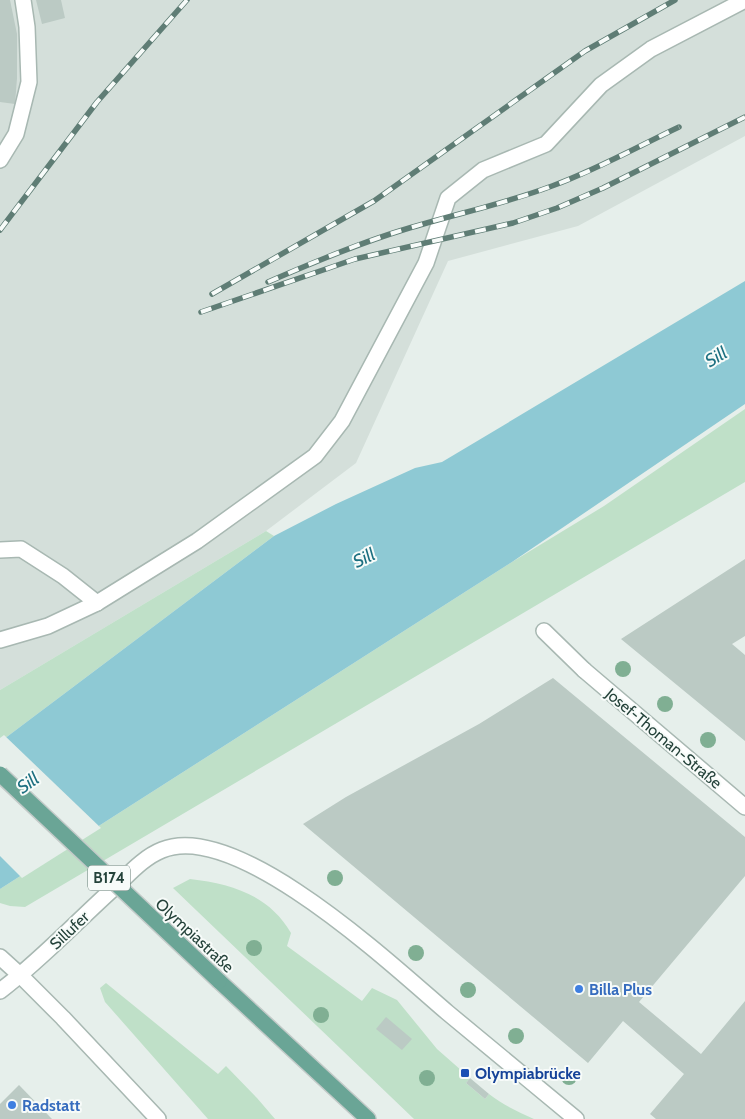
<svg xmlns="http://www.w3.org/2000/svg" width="745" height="1119" font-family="Cabin,sans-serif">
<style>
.built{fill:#d4dfda}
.green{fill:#bfe0c8}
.water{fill:#8ec9d4}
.pier{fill:#e6efeb}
.building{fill:#bbcac4}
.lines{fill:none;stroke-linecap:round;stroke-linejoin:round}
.lane-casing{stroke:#a8b8b2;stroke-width:18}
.street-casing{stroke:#a8b8b2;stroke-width:18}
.primary-casing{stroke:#c2cac8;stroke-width:18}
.lane{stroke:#fff;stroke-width:15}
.street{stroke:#fff;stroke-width:15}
.primary{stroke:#6aa596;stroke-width:15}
.rail-casing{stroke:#5f7d75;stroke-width:5.5}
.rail{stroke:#f7fbf9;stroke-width:4;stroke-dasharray:11;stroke-linecap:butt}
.primary-bridge-casing{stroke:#c2cac8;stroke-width:18;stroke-linecap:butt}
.primary-bridge{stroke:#6aa596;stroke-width:15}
.tree{fill:#80af93}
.shop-dot{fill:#3f7fe0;stroke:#f7fbf9;stroke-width:2}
.transit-dot{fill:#1a4fb4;stroke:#f7fbf9;stroke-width:2}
.labels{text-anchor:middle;stroke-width:4;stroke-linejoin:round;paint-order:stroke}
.shield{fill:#f7fbf9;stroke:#637a73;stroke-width:1}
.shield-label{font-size:15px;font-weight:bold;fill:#24423a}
.street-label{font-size:16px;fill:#24423a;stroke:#f7fbf9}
.shop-label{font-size:16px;font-weight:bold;fill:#366cbe;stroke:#f7fbf9;text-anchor:start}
.transit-label{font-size:16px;font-weight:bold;fill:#164399;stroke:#f7fbf9;text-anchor:start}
.water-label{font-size:18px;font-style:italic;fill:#1c6f80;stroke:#f7fbf9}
</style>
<rect width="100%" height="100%" fill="#e6efeb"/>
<path class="built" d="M0,0H745V136L578,226L448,261L356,463L266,531L0,690Z"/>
<g class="green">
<path d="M745,409V482L25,907L10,906L0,903V889L512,562L604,506Z"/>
<path d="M266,531L274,536L0,742V690Z"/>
<path d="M190,879C232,884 269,895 291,933L287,946L362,1001L372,988L397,1000L437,1049L470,1078L466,1083L485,1099L489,1094C503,1105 518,1112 534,1119H414L173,888Z"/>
<path d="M106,983L218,1074L226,1066L257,1098L275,1119H208L105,1002L100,988Z"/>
</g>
<path class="water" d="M745,281V404L512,562L0,889V742L274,536L336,504L415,468L442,462Z"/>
<path class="pier" d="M4,735L101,828L22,878L0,856V738Z"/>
<g class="building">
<path d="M0,0H10L17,34V78L15,104L0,102Z"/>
<path d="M36,0H61L65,18L42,24Z"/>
<path d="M745,559V636L732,644L745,655V741L621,639Z"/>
<path d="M553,678L745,837V876L639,1002L701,1054L745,1001V1119H656L650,1114L684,1074L623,1021L588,1063L303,824L346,797L479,724Z"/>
<path d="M386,1017L412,1039L402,1050L376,1029Z"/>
<path d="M470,1078L489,1094L485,1099L466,1083Z"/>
<path d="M19,1085L52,1119H0V1104Z"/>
</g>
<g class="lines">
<g class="lane-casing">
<g id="lane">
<path d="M0,160L16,134L29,82L27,27L23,0"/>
<path d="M0,550L21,549L63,576L97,603"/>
<path d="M544,631L584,670"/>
<path d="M0,640L48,626L97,603L197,541L315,456L342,421L426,263L448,198L483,170L546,144L601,85L651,49L745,0"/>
<path d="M0,957L21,976"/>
</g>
</g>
<g class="street-casing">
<g id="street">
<path d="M584,670L745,807"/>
<path d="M21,976L63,1018L158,1119"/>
<path d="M0,991C41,960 76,922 115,887C129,874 144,857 162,850C237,819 393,966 448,1013C490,1048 533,1083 576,1119"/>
</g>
</g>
<g class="primary-casing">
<path id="primary" d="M219,981L368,1119"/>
</g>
<use href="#lane" class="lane"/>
<use href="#street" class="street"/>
<use href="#primary" class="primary"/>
<g class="rail-casing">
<g id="rail">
<path d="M0,230L97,102L187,0"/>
<path d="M268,282C314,262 359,243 406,229C455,214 504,204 552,186C596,170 637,147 679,127"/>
<path d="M212,294L374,201L585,51L675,0"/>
<path d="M201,312L355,259L513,223L557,208L603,188L745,117"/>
</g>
</g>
<use href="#rail" class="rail"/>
<g class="primary-bridge-casing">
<path id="primary-bridge" d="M0,774L219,981"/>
</g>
<use href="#primary-bridge" class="primary-bridge"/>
</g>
<g class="tree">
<circle cx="623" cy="669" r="8"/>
<circle cx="665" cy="704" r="8"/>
<circle cx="708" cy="740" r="8"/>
<circle cx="335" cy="878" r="8"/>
<circle cx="254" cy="948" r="8"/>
<circle cx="416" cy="953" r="8"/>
<circle cx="468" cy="990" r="8"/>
<circle cx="321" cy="1015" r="8"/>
<circle cx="516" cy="1036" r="8"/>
<circle cx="569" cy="1077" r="8"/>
<circle cx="427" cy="1078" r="8"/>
</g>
<g class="shop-dot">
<circle cx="579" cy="989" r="5"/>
<circle cx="12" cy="1105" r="5"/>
</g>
<rect class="transit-dot" x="460" y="1068" width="10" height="10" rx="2.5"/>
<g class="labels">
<rect class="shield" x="88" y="865.5" width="42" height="25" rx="4"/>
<g class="shield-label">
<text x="109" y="883">B174</text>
</g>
<g class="street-label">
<text transform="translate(664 738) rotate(40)" y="6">Josef-Thoman-Straße</text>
<text transform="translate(69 930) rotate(-43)" y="6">Sillufer</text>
<text transform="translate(195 935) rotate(43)" y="6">Olympiastraße</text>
</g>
<g class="shop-label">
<text x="589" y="995">Billa Plus</text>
<text x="22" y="1111">Radstatt</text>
</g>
<g class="transit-label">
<text x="475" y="1079">Olympiabrücke</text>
</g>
<g class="water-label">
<text transform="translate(716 357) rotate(-31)" y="6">Sill</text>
<text transform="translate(364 558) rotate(-26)" y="6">Sill</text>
<text transform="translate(28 783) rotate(-35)" y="6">Sill</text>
</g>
</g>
</svg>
